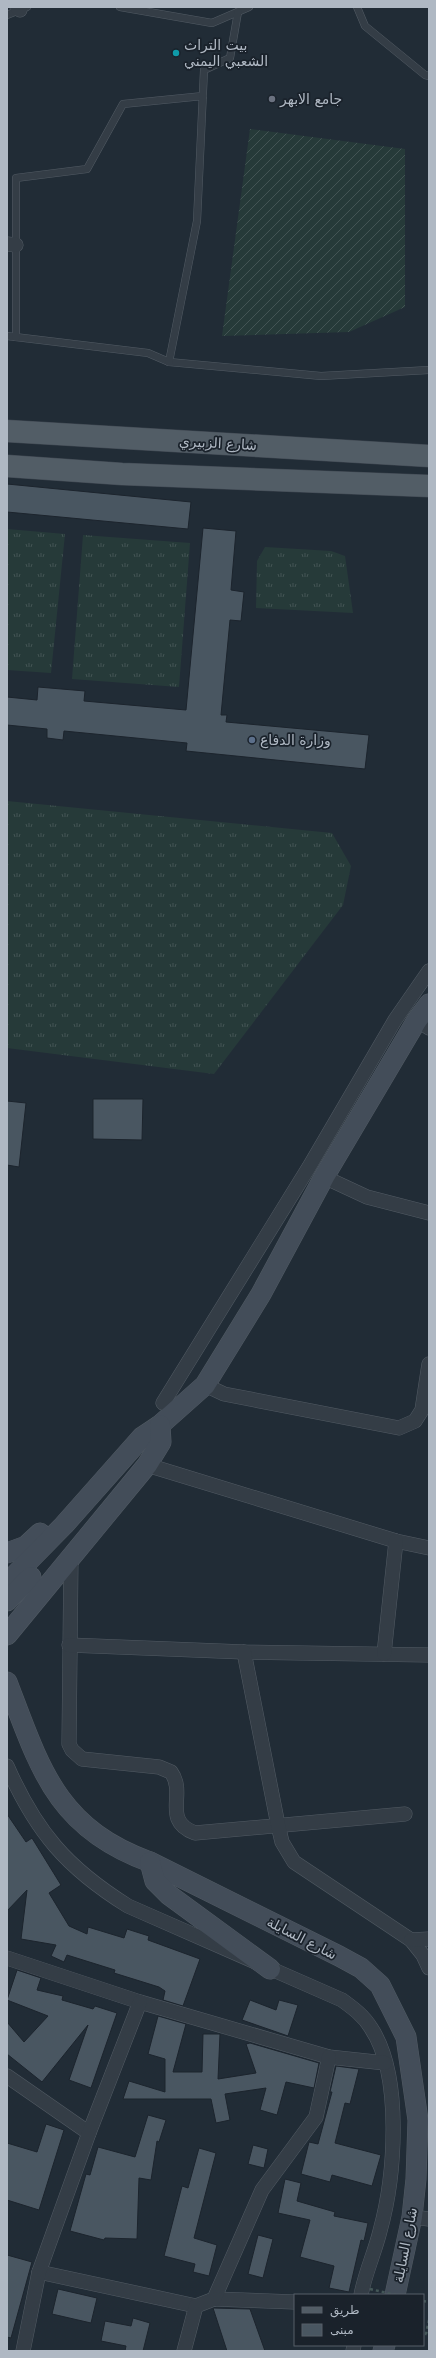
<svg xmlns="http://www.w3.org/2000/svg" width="436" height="2358" font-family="'DejaVu Sans','Noto Sans Arabic',sans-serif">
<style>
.grass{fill:url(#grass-tufts)}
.garden{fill:url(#garden-furrows)}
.building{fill:#495661;stroke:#1c242d}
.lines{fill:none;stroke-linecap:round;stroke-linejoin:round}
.lane-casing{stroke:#525b64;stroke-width:8}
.street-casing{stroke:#525b64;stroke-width:15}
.secondary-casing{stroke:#525b64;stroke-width:21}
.primary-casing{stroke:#3e4650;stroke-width:23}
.path{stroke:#445758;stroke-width:2.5;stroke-dasharray:3 3;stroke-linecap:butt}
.lane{stroke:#343d46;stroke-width:7}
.street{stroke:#343d46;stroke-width:14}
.secondary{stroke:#434d59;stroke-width:20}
.primary{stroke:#525d66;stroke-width:22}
.path-bridge{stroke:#445758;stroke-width:2.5;stroke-dasharray:3 3;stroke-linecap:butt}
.culture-dot{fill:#0f9aa8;stroke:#1a222b;stroke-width:1.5}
.worship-dot{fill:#6b7280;stroke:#1a222b;stroke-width:1.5}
.service-dot{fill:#5c6f8a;stroke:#1a222b;stroke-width:1.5}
.labels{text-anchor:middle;stroke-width:3.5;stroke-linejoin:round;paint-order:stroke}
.poi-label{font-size:14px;fill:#afb8c3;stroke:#1a222b;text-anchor:start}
.street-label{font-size:14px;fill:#afb8c3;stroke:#1a222b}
</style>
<defs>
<pattern id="grass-tufts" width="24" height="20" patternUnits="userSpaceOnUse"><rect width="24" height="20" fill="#263a39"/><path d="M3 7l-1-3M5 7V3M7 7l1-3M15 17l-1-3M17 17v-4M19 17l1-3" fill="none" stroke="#435454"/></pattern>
<pattern id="garden-furrows" width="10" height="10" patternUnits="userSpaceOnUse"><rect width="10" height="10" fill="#263a39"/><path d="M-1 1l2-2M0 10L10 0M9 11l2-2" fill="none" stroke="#435454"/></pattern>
</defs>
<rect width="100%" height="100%" fill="#212c36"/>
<g class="grass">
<path d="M7,529L65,534L51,673L7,670Z"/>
<path d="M83,535L190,543L179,687L72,679Z"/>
<path d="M265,547L331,551L345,556L353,613L256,608L257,561Z"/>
<path d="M7,801L332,833L351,866L343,905L214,1074L7,1048Z"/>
</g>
<path class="garden" d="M250,129L405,149V307L349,332L222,336Z"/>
<g class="building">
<path d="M7,484L191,502L188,529L7,512Z"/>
<path d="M203,528L236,531L231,590L244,592L241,621L230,620L221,715H227L226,722L369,735L365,769L186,751L187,743L64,731L63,740L47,738V729L7,725V697L37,700L38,687L85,691L84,701L186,710Z"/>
<path d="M93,1099H143L142,1140L93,1139Z"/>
<path d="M7,1101L26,1103L19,1167L7,1165Z"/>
<path d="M7,1814L26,1842L32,1838L61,1885L49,1893L69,1926L87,1934L88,1927L124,1938L127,1929L149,1936L148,1940L200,1959L183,2006L163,2000L165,1991L159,1987L114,1973L115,1970L67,1955L64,1962L51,1956L56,1945L21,1939L27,1890L7,1911Z"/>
<path d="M17,1970L41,1978L37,1990L63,1996L62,2000L93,2009L95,2006L117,2013L91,2088L69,2080L88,2025L42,2082L7,2054V2022L24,2042L48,2016L7,2000Z"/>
<path d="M250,2000L276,2010L279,2000L298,2005L288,2036L242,2020Z"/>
<path d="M158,2016L186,2024L173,2072H202L203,2034H220L218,2079L256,2073L246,2044L250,2043L319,2063L314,2088L286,2082L277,2115L260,2110L266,2088L225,2094L230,2120L216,2123L211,2099H123L129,2081L165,2092V2059L148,2054Z"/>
<path d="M336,2066L359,2069L350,2104L345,2103L335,2143L381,2155L372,2186L332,2175L330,2182L301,2174L309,2142L318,2144L332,2092H330Z"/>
<path d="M148,2115L166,2120L159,2142L157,2141L151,2180L139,2178L137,2239L105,2238L104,2240L70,2231L86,2174L90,2175L98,2147L135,2157Z"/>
<path d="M46,2124L64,2130L39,2210L7,2200V2143L37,2152Z"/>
<path d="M253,2145L268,2149L264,2168L248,2164Z"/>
<path d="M199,2148L216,2153L194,2238L217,2245L209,2276L193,2272L195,2264L164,2256L182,2186L188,2188Z"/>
<path d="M285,2179L301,2183L297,2201L335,2212L334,2216L368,2223L364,2241L361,2240L349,2292L329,2288L334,2266L300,2257L310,2220L278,2213Z"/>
<path d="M258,2235L273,2239L263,2278L248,2274Z"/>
<path d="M7,2255L32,2262L11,2338L7,2337Z"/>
<path d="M58,2289L97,2298L91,2323L52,2314Z"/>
<path d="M213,2308L250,2309L265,2351H227Z"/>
<path d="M133,2318L150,2323L143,2351H125L126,2346L101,2341L105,2321L131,2326Z"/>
</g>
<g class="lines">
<g class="lane-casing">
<g id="lane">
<path d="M120,7L212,23L249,7"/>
<path d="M357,7L365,26L425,75L429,76"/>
<path d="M7,15L27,7"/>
<path d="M7,336L148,353L169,362L321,376L429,370"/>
<path d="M16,337V178L87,169L123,104L203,96"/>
<path d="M169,362L197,221L204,70L230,58L238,12"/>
</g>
</g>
<g class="street-casing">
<g id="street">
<path d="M17,7L20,10"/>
<path d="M7,244L16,245"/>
<path d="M417,1020L429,1028"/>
<path d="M324,1177L367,1197L429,1213"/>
<path d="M205,1385L224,1394L399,1428L415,1421L422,1410L429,1364"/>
<path d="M163,1403L309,1167L395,1020L429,971"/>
<path d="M147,1465L396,1541L429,1548"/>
<path d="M71,1557L69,1744L72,1750L82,1759L159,1767L171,1772C187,1794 161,1820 195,1833L405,1814"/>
<path d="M69,1645L244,1652L429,1655"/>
<path d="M244,1652L278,1825L282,1842L294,1862L411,1940L423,1955L429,1968"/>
<path d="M384,1654L396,1541"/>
<path d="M7,1766C36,1832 67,1868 128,1906L342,2000C353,2008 364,2016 371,2028C403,2076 395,2177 380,2231C375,2252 365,2273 361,2295"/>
<path d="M411,1940L429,1939"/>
<path d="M7,1958L140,2002L329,2057L385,2063"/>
<path d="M7,2076L89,2133"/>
<path d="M412,2217L429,2219"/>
<path d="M39,2272L196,2306"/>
<path d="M214,2299L295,2302"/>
<path d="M23,2351L39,2272L89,2133L140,2002"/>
<path d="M184,2351L196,2306L214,2299L262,2190L316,2117L329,2057"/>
<path d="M353,2351L354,2345"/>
</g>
</g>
<g class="secondary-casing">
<g id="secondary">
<path d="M7,1553L26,1546L40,1533"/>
<path d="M7,1583L64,1525L142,1437L160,1425L205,1385L261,1294L324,1177L417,1020L429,1004"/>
<path d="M7,1601L31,1577"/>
<path d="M7,1635L147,1465L161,1442L160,1425"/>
<path d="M7,1682C40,1768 56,1828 150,1862L339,1956L361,1968L380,1985L406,2037L418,2120L416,2179L412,2217L395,2295"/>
<path d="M150,1862L155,1881L169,1895L270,1969"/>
<path d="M383,2351L385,2345"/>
</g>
</g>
<g class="primary-casing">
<g id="primary">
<path d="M7,431L429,456"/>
<path d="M7,466L122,474L429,486"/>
</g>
</g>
<g class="path">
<path d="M423,2301L429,2302"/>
<path d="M429,2320L426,2334L429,2335"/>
</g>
<use href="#lane" class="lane"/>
<use href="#street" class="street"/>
<use href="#secondary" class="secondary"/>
<use href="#primary" class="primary"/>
<path class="path-bridge" d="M370,2289L396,2295"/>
</g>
<circle class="culture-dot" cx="176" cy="53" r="4"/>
<circle class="worship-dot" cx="272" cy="99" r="4"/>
<circle class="service-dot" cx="252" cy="740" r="4"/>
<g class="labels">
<g class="poi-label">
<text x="184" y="50">بيت التراث<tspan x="184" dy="16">الشعبي اليمني</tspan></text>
<text x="280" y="104">جامع الابهر</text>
<text x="260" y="745">وزارة الدفاع</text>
</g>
<g class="street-label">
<text transform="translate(218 443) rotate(3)" y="5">شارع الزبيري</text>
<text transform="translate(302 1938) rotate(27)" y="5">شارع السايلة</text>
<text transform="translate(405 2245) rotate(-79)" y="5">شارع السايلة</text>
</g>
</g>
<rect width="436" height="2358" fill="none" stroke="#afb8c3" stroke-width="16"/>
<rect x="294" y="2294" width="130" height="52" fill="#1a222b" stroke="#565e68"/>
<rect x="302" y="2307" width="20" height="6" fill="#525d66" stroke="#565e68"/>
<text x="330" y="2314" font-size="12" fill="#afb8c3">طريق</text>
<rect x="302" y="2324" width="20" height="12" fill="#495661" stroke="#565e68"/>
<text x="330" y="2334" font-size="12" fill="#afb8c3">مبنى</text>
</svg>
